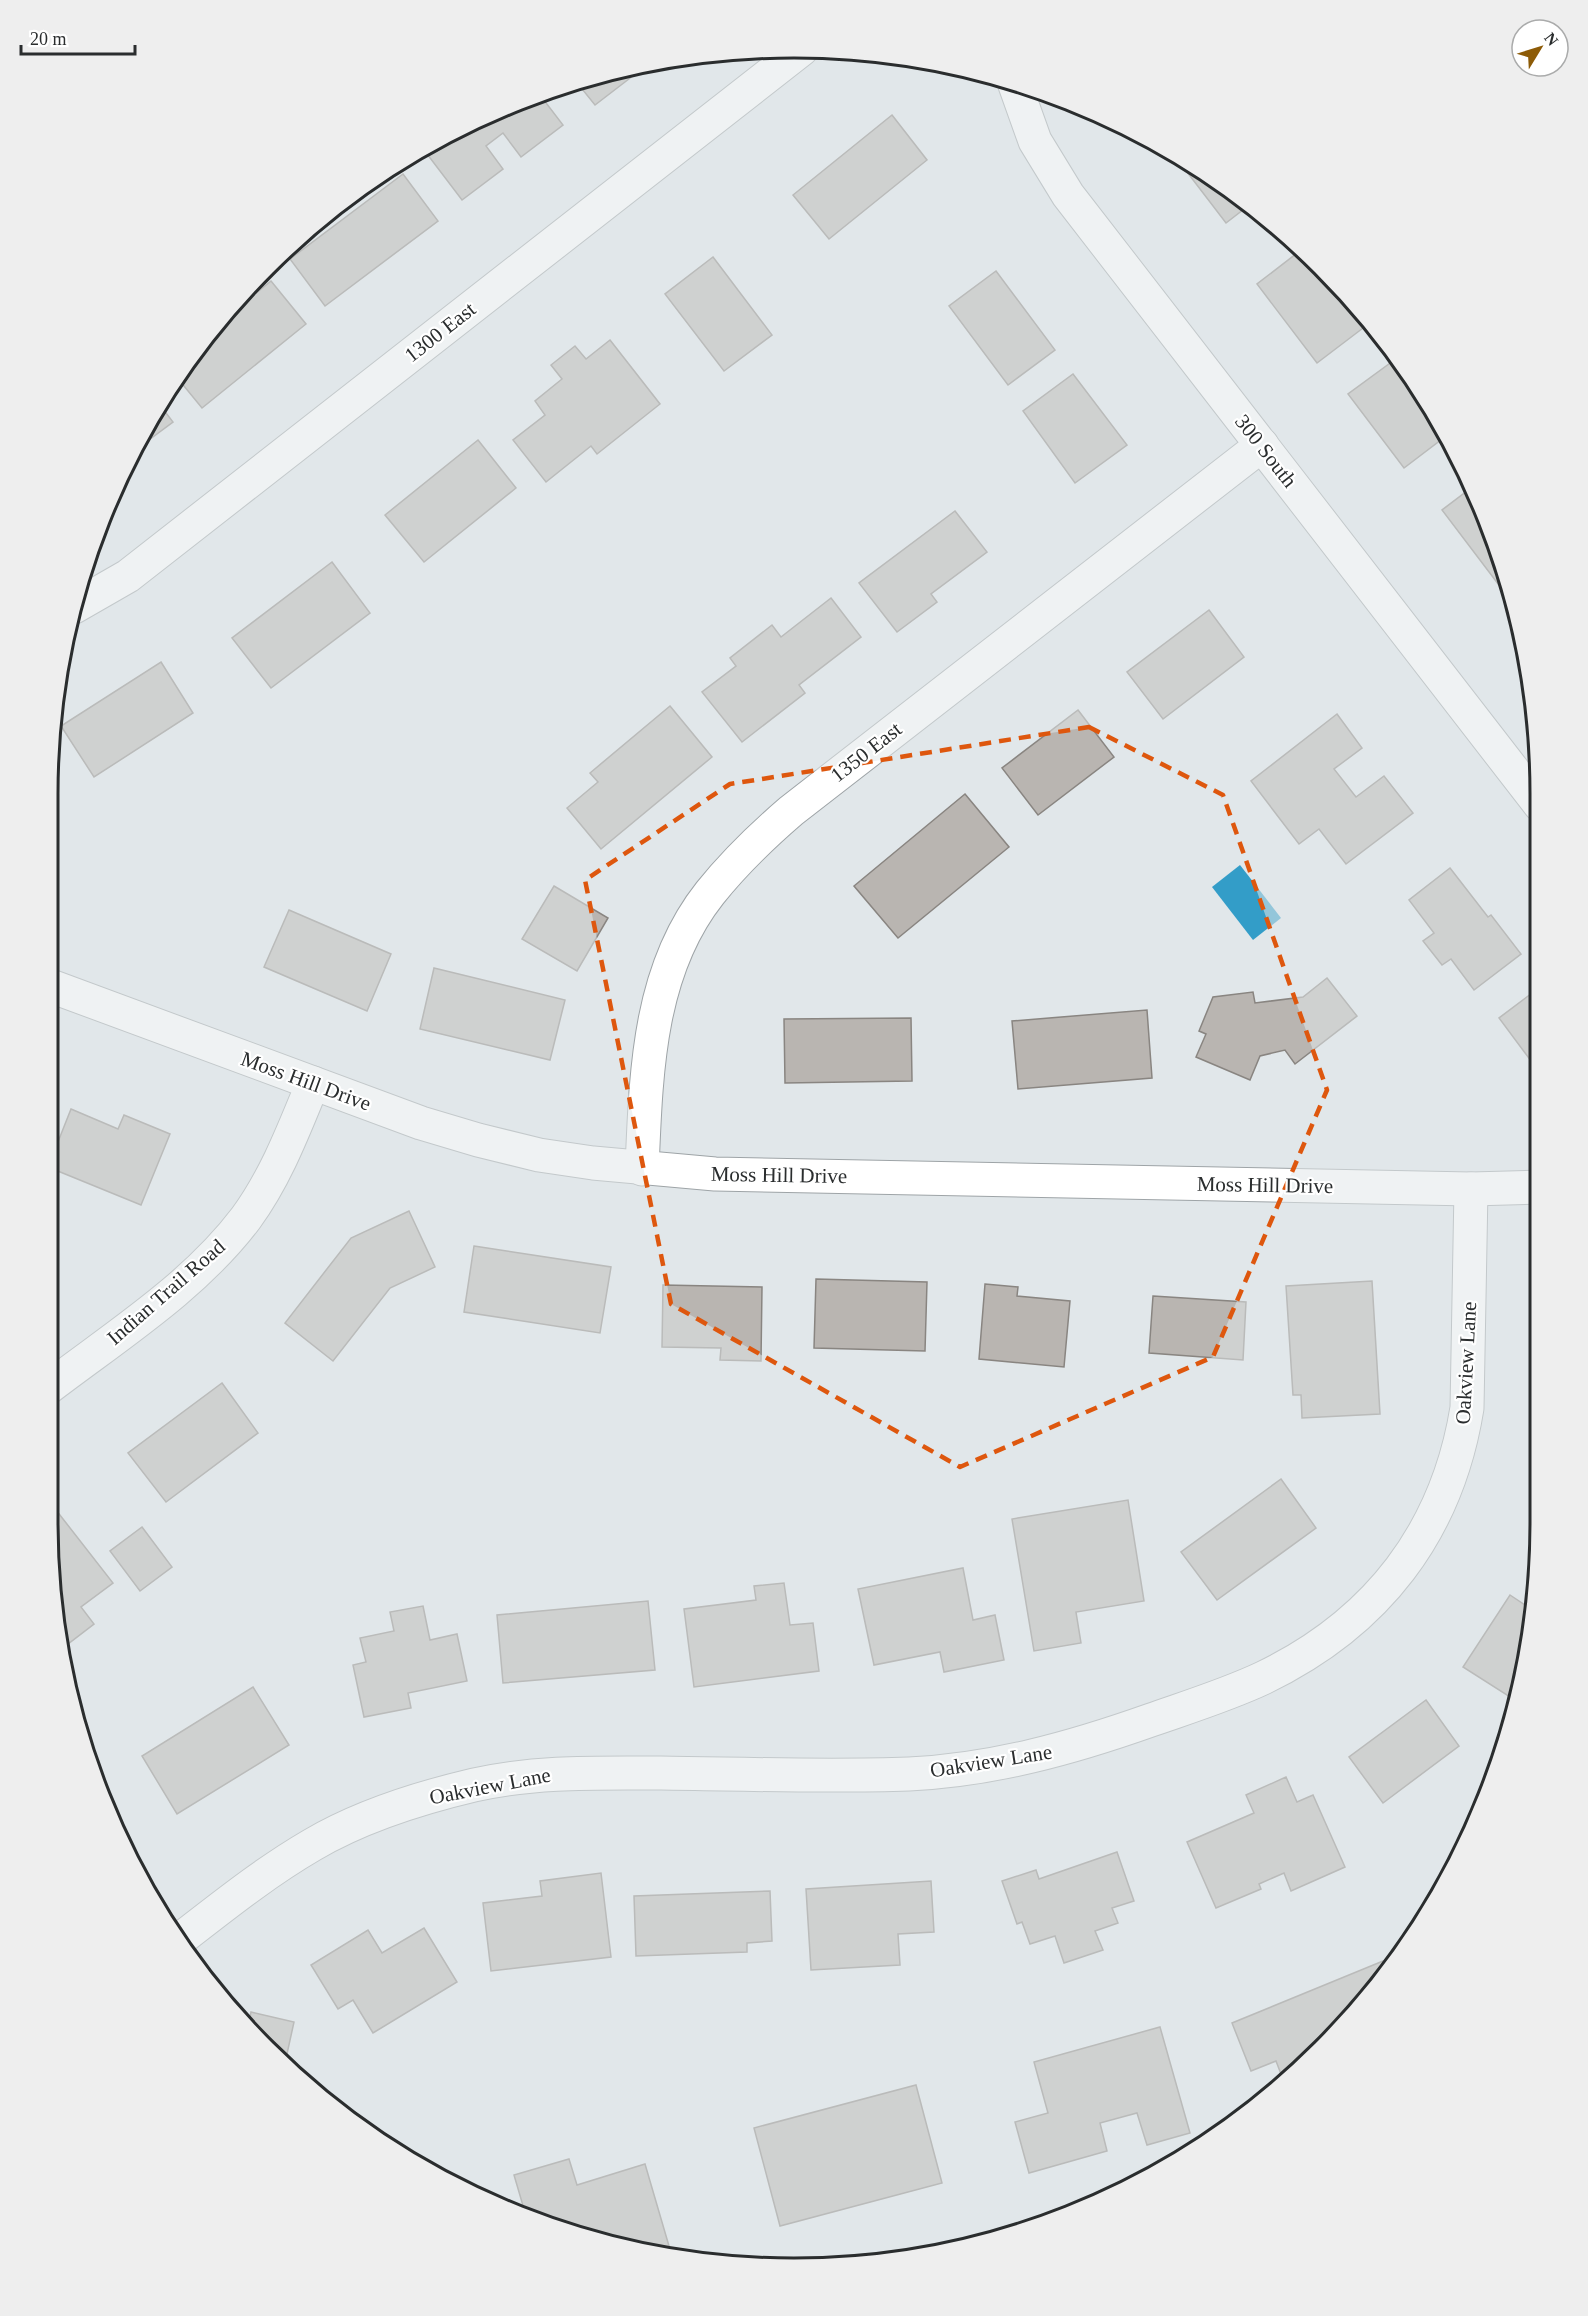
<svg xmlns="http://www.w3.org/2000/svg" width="1588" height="2316" font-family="'Times New Roman',serif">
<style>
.water{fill:#339dc8}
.building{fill:#b9b5b1;stroke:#898581;stroke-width:1.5}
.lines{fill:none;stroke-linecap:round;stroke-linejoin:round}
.minor-casing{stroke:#9ea4a7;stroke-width:35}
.minor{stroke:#fff;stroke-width:33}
.marked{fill:none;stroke:#de570e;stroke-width:4.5;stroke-dasharray:12 8;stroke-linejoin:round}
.labels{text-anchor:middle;stroke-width:4.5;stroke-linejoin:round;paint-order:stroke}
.street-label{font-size:21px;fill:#2a2d2e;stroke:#fff}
.rim{fill:none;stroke:#2a2d2e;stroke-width:3}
</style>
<rect width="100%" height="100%" fill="#e1e7ea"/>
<path class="water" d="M1240,865L1281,918L1253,940L1212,887Z"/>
<g class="building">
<path d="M651,62L595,105L578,84L649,62Z"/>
<path d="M540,95L563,125L521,157L503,133L486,146L503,169L462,200L424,150L509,105Z"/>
<path d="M892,115L927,160L829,239L793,195Z"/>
<path d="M1174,155L1209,174L1248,206L1226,223Z"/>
<path d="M403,174L438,221L325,306L290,259Z"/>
<path d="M1301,250L1322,267L1371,322L1317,363L1257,284Z"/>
<path d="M713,257L772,335L724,371L665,294Z"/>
<path d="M996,271L1055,350L1008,385L949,306Z"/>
<path d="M271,281L306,324L202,408L179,380L230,314Z"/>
<path d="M610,340L660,404L597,454L591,446L546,482L513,440L545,415L535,401L562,379L551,365L575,346L586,359Z"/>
<path d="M1397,358L1446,436L1404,468L1348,394Z"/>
<path d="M1073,374L1127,445L1075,483L1023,411Z"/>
<path d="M160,405L173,422L134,451L148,421Z"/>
<path d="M478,440L516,488L424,562L385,515Z"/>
<path d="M1471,488L1508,597L1442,510Z"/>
<path d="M955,511L987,552L931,594L937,602L897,632L859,583Z"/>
<path d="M332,562L370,613L271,688L232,638Z"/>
<path d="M831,598L861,637L799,685L805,693L742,742L702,692L736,666L730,658L772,625L781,637Z"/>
<path d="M1209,610L1244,657L1163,719L1127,672Z"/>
<path d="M161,662L193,713L94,777L61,726Z"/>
<path d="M670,706L712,757L601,849L567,808L598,782L590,773Z"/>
<path d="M1078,710L1114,757L1038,815L1002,768Z"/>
<path d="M1337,714L1362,748L1334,769L1356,797L1384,776L1413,813L1346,864L1319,829L1299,844L1251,781Z"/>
<path d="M965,794L1009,847L898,938L854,886Z"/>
<path d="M1450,868L1488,917L1491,915L1521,954L1474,990L1451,959L1442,965L1423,941L1434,933L1409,900Z"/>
<path d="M554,886L608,918L577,971L522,939Z"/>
<path d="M289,910L391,954L367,1011L264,967Z"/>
<path d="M434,968L565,1000L550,1060L420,1029Z"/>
<path d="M1327,978L1357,1016L1295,1064L1285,1050L1260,1056L1250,1080L1196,1057L1206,1034L1199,1031L1213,997L1253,992L1255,1003L1303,997Z"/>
<path d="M1540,987V1073L1499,1018Z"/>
<path d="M1147,1010L1152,1078L1018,1089L1012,1021Z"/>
<path d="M911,1018L912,1081L785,1083L784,1019Z"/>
<path d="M71,1109L118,1129L124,1115L170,1134L141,1205L48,1167Z"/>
<path d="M409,1211L435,1267L390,1288L333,1361L285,1323L351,1238Z"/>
<path d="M474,1246L611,1267L600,1333L464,1312Z"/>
<path d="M816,1279L927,1282L925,1351L814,1348Z"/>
<path d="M1372,1281L1380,1414L1302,1418L1301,1395H1293L1286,1286Z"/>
<path d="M985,1284L1018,1287L1017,1296L1070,1301L1064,1367L979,1359Z"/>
<path d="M663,1285L762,1287L761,1361L720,1360L721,1348L662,1347Z"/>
<path d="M1153,1296L1246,1302L1243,1360L1149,1353Z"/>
<path d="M222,1383L258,1433L166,1502L128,1453Z"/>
<path d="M1281,1479L1316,1528L1217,1600L1181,1552Z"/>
<path d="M1128,1500L1144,1601L1076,1612L1081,1643L1034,1651L1012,1519Z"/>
<path d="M56,1510L113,1583L81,1607L94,1624L64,1647L48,1522V1517Z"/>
<path d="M142,1527L172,1567L140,1591L110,1551Z"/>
<path d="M963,1568L973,1620L995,1615L1004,1660L944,1672L940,1652L874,1665L858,1589Z"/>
<path d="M784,1583L790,1625L813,1623L819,1671L694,1687L684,1609L756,1600L754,1586Z"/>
<path d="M1510,1595L1531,1609L1526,1668L1510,1697L1463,1667Z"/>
<path d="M648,1601L655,1670L503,1683L497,1615Z"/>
<path d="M423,1606L430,1640L457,1634L467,1681L408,1693L411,1708L364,1717L353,1665L366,1662L360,1638L394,1631L390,1612Z"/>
<path d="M253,1687L289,1745L177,1814L142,1756Z"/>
<path d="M1426,1700L1459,1746L1383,1803L1349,1757Z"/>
<path d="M1286,1777L1297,1802L1313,1795L1345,1867L1291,1891L1284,1873L1259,1884L1261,1889L1216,1908L1187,1842L1254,1813L1246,1795Z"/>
<path d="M1117,1852L1134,1901L1112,1908L1118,1923L1095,1931L1103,1950L1064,1963L1055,1936L1030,1944L1022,1922L1017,1924L1002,1881L1036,1870L1039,1879Z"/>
<path d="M601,1873L611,1957L491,1971L483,1903L542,1896L540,1881Z"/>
<path d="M931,1881L934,1932L898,1934L900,1965L811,1970L806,1889Z"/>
<path d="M770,1891L772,1941L747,1943V1952L636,1956L634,1896Z"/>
<path d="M424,1928L457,1982L373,2033L353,2000L338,2009L311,1965L368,1930L382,1953Z"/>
<path d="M1383,1961L1387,1970L1321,2050L1284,2082L1276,2061L1251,2071L1232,2023Z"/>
<path d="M251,2012L294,2022L285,2063L249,2022Z"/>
<path d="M1160,2027L1190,2133L1147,2145L1137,2113L1100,2123L1107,2151L1029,2173L1015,2122L1048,2113L1034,2062Z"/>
<path d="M916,2085L942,2183L780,2226L754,2128Z"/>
<path d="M569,2159L577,2185L645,2164L669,2246L655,2250L526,2216L514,2175Z"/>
</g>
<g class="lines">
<g class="minor-casing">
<g id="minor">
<path d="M1015,85L1035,141L1068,195L1540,805"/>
<path d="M74,607L128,576L802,49"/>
<path d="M48,985L421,1123L478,1140L539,1155L593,1163L715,1174L1471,1189L1540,1187"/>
<path d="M642,1169C646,1074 648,971 710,893C734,863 762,836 791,811L1262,445"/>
<path d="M48,1388C116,1336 194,1287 246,1218C276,1177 294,1129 313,1083"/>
<path d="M178,1941C222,1907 264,1873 312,1845C361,1816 419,1798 474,1785C536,1771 598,1773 661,1773C744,1774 827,1777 909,1774C993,1770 1072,1748 1151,1720C1188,1707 1227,1695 1263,1678C1377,1623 1447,1532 1467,1408L1471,1189"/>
</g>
</g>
<use href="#minor" class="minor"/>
</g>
<path d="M0 0H1588V2316H0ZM1089,727L1223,795L1327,1090L1213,1357L960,1467L671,1304L585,880L730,784Z" fill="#e1e7ea" fill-opacity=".55" fill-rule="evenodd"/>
<path class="marked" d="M1089,727L1223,795L1327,1090L1213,1357L960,1467L671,1304L585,880L730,784Z"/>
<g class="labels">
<g class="street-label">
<text transform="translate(440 332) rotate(-38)" y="7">1300 East</text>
<text transform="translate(1266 451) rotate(52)" y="7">300 South</text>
<text transform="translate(866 752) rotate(-38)" y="7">1350 East</text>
<text transform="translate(306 1081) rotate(20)" y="7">Moss Hill Drive</text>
<text transform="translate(779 1175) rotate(1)" y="7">Moss Hill Drive</text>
<text transform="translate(1265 1185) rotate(1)" y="7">Moss Hill Drive</text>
<text transform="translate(166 1292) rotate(-41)" y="7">Indian Trail Road</text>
<text transform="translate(1466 1363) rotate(-87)" y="7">Oakview Lane</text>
<text transform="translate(991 1761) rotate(-9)" y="7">Oakview Lane</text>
<text transform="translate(490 1786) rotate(-11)" y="7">Oakview Lane</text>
</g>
</g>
<path d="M0 0H1588V2316H0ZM794 58H794A736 736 0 0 1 1530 794V1522A736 736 0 0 1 794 2258H794A736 736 0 0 1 58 1522V794A736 736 0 0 1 794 58Z" fill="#eee" fill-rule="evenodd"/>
<path class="rim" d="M794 58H794A736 736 0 0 1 1530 794V1522A736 736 0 0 1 794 2258H794A736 736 0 0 1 58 1522V794A736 736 0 0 1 794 58Z"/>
<g transform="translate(1540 48) rotate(52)"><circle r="28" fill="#ffffff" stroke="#aaabab" stroke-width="1.5"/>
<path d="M0-4.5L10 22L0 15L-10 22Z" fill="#8d5b07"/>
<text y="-9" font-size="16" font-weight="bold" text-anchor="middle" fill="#2a2d2e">N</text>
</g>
<path d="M21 45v9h114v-9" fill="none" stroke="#2a2d2e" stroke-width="3"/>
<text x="30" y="45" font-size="18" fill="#2a2d2e" stroke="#ffffff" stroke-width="4.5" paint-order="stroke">20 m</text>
</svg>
